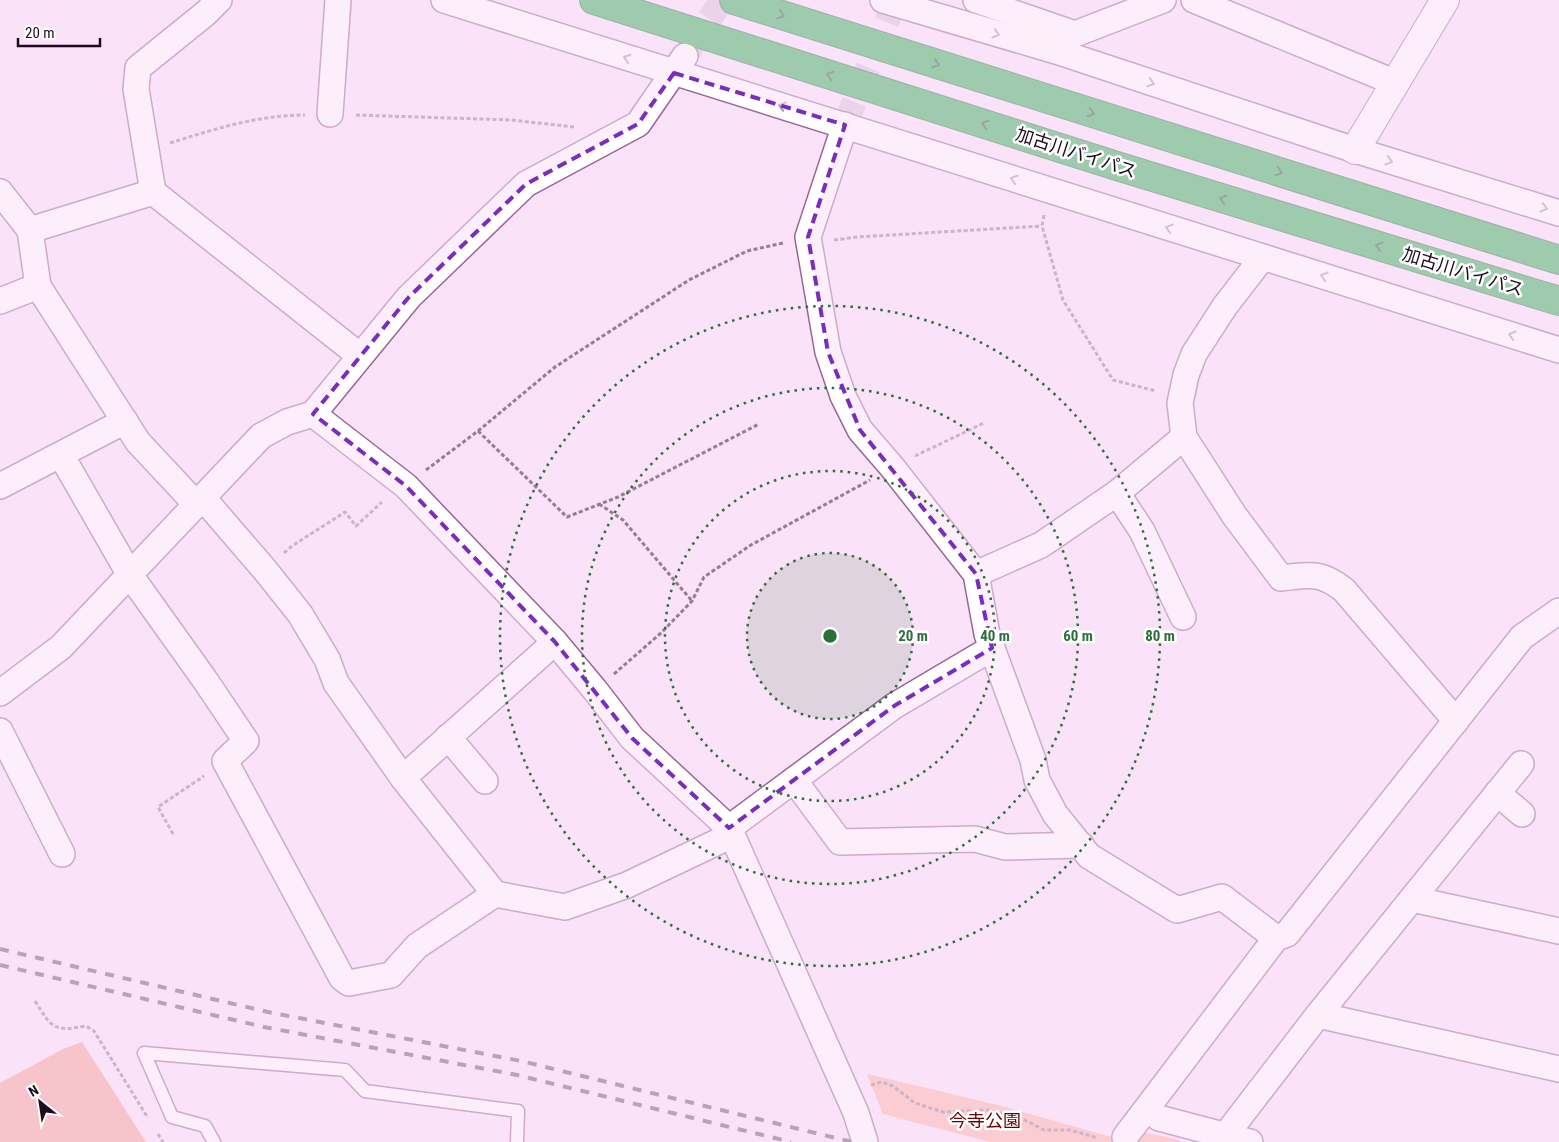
<svg xmlns="http://www.w3.org/2000/svg" width="1559" height="1142" font-family="'Roboto Condensed','Noto Sans JP',sans-serif">
<style>
.green{fill:#fdb1a5}
.forest{fill:#f6a194}
.lines{fill:none;stroke-linecap:round;stroke-linejoin:round}
.minor-tunnel{stroke:#d9c2d7;stroke-width:25;stroke-dasharray:25 12;stroke-linecap:butt}
.service-casing{stroke:#9a6697;stroke-width:15}
.minor-casing{stroke:#9a6697;stroke-width:28}
.tertiary-casing{stroke:#9a6697;stroke-width:30}
.motorway-casing{stroke:#2a7641;stroke-width:30}
.path{stroke:#947e93;stroke-width:3;stroke-dasharray:4 2.5;stroke-linecap:butt}
.service{stroke:#fff;stroke-width:12}
.minor{stroke:#fff;stroke-width:25}
.tertiary{stroke:#fff;stroke-width:28}
.motorway{stroke:#30b055;stroke-width:28}
.rail{stroke:#6c576b;stroke-width:4;stroke-dasharray:9 9;stroke-linecap:butt}
.oneway{stroke:#275d39}
.oneway2{stroke:#a59da5}
.marked{fill:none;stroke:#7b2cbf;stroke-width:4;stroke-dasharray:10 6;stroke-linejoin:round}
.ring{fill:none;stroke:#2b6f3b;stroke-width:2.5;stroke-dasharray:2.5 5}
.labels{text-anchor:middle;stroke-width:5;stroke-linejoin:round;paint-order:stroke}
.street-label{font-size:18px;fill:#1e0a1d;stroke:#fff}
.park-label{font-size:18px;fill:#640303;stroke:#fff}
.centre{fill:#2b6f3b;stroke:#fff;stroke-width:2.5}
.ring-label{font-size:15px;text-anchor:middle;font-weight:bold;fill:#2b6f3b;stroke:#fff;stroke-width:5;stroke-linejoin:round;paint-order:stroke}
</style>
<rect width="100%" height="100%" fill="#fae2f8"/>
<g class="green">
<path d="M867,1074L998,1105L1129,1142H990L883,1114Z"/>
<path d="M1142,1132L1180,1140V1142H1135Z"/>
</g>
<path class="forest" d="M82,1042L146,1142H0V1083L63,1049Z"/>
<g class="lines">
<g class="minor-tunnel">
<path d="M689,50L722,0"/>
<path d="M845,125L894,4"/>
</g>
<g class="service-casing">
<path id="service" d="M214,1142L205,1126L172,1117L144,1053L345,1070L365,1091L518,1111L517,1142"/>
</g>
<g class="minor-casing">
<g id="minor">
<path d="M219,0L206,13L138,68L136,89L153,192L360,356"/>
<path d="M444,0L1559,350"/>
<path d="M883,0L1056,51L1355,150L1559,213"/>
<path d="M976,0L1075,34L1163,0"/>
<path d="M1194,0L1396,83"/>
<path d="M330,114L338,0"/>
<path d="M0,192L30,230L38,286L138,442L196,504"/>
<path d="M30,230L153,192"/>
<path d="M1263,257L1225,306L1194,354L1186,375L1180,403L1184,437L1234,515L1281,578C1310,575 1320,571 1344,590L1456,721"/>
<path d="M0,301L38,286"/>
<path d="M313,414L406,486L555,642L595,690L632,738L729,828L856,1113L865,1142"/>
<path d="M61,455L130,575L205,680L246,741L225,761L342,978L349,983L391,975L417,946L495,894L565,907L627,885L732,835"/>
<path d="M0,486L125,421"/>
<path d="M1117,493L1142,531L1183,617"/>
<path d="M203,498L265,570L300,614L327,659L336,683L403,778L495,894"/>
<path d="M976,574L1041,545L1117,493L1184,437"/>
<path d="M992,648L1033,760L1037,780L1055,814L1089,856L1177,910L1222,897L1276,938"/>
<path d="M0,693L61,647L261,436L287,422L313,414L409,297L526,184L638,124L685,56"/>
<path d="M0,731L62,854"/>
<path d="M448,737L485,781"/>
<path d="M403,778L555,642"/>
<path d="M794,780L840,842L975,839L1005,847L1081,845"/>
<path d="M1497,793L1522,814"/>
<path d="M729,828L894,706L992,648L987,634L976,574L892,467L860,430L843,396L828,352L808,237L845,125"/>
<path d="M1412,899L1559,931"/>
<path d="M1318,1015L1559,1069"/>
<path d="M1159,1118L1250,1142"/>
<path d="M1225,1136L1318,1015L1521,764"/>
<path d="M1125,1137L1276,938L1287,934L1522,637L1559,611"/>
</g>
</g>
<g class="tertiary-casing">
<path id="tertiary" d="M1355,150L1445,0"/>
</g>
<g class="motorway-casing">
<g id="motorway">
<path d="M594,0L1120,167L1559,301"/>
<path d="M734,0L1559,260"/>
</g>
</g>
<g class="path">
<path d="M356,115L511,120L575,127"/>
<path d="M170,143C215,129 258,115 305,115"/>
<path d="M1044,215L1042,226L1063,300L1113,380L1156,391"/>
<path d="M834,240L857,237L1042,226"/>
<path d="M478,431L567,517L618,497L759,424"/>
<path d="M915,456L984,423"/>
<path d="M426,470L478,431L555,367L689,280L747,251L783,243"/>
<path d="M599,504L623,520L692,601"/>
<path d="M284,553L292,546L345,512L356,526L382,502"/>
<path d="M614,674L661,633L692,601L704,577L751,545L870,480"/>
<path d="M173,834L158,807L204,776"/>
<path d="M35,1001C52,1028 53,1032 86,1026L94,1031L148,1118"/>
<path d="M871,1085L882,1082L893,1086L915,1103L943,1112L987,1110L1021,1118L1044,1130H1070L1098,1138"/>
<path d="M158,1134L163,1142"/>
</g>
<use href="#service" class="service"/>
<use href="#minor" class="minor"/>
<use href="#tertiary" class="tertiary"/>
<use href="#motorway" class="motorway"/>
<g class="rail">
<path d="M0,949L268,1012L521,1061L852,1142"/>
<path d="M0,965L264,1027L517,1075L791,1142"/>
</g>
</g>
<defs><path id="oneway-chevron" d="M-2-3.5L2.5 0L-2 3.5" fill="none" stroke-width="1.6" stroke-linecap="round" stroke-linejoin="round" transform="scale(1.25)"/></defs>
<g class="oneway">
<use href="#oneway-chevron" transform="translate(781 15) rotate(18)"/>
<use href="#oneway-chevron" transform="translate(936 64) rotate(18)"/>
<use href="#oneway-chevron" transform="translate(830 75) rotate(-162)"/>
<use href="#oneway-chevron" transform="translate(1091 113) rotate(18)"/>
<use href="#oneway-chevron" transform="translate(985 124) rotate(-162)"/>
<use href="#oneway-chevron" transform="translate(1279 172) rotate(18)"/>
<use href="#oneway-chevron" transform="translate(1223 199) rotate(-163)"/>
<use href="#oneway-chevron" transform="translate(1379 246) rotate(-163)"/>
</g>
<g class="oneway2">
<use href="#oneway-chevron" transform="translate(996 34) rotate(17)"/>
<use href="#oneway-chevron" transform="translate(627 58) rotate(-162)"/>
<use href="#oneway-chevron" transform="translate(1151 83) rotate(18)"/>
<use href="#oneway-chevron" transform="translate(782 106) rotate(-163)"/>
<use href="#oneway-chevron" transform="translate(1389 161) rotate(17)"/>
<use href="#oneway-chevron" transform="translate(1014 179) rotate(-162)"/>
<use href="#oneway-chevron" transform="translate(1544 208) rotate(17)"/>
<use href="#oneway-chevron" transform="translate(1169 228) rotate(-163)"/>
<use href="#oneway-chevron" transform="translate(1324 276) rotate(-163)"/>
<use href="#oneway-chevron" transform="translate(1512 335) rotate(-163)"/>
</g>
<path d="M0 0H1559V1142H0ZM674,73L845,125L808,237L828,352L860,430L976,574L992,648L894,706L729,828L632,738L555,642L406,486L313,414L409,297L526,184L638,124Z" fill="#fae2f8" fill-opacity=".55" fill-rule="evenodd"/>
<path class="marked" d="M674,73L845,125L808,237L828,352L860,430L976,574L992,648L894,706L729,828L632,738L555,642L406,486L313,414L409,297L526,184L638,124Z"/>
<circle cx="830" cy="636" r="83" fill="#2b6f3b" fill-opacity=".12"/>
<g class="ring">
<circle cx="830" cy="636" r="83"/>
<circle cx="830" cy="636" r="165"/>
<circle cx="830" cy="636" r="248"/>
<circle cx="830" cy="636" r="330"/>
</g>
<g class="labels">
<g class="street-label">
<text transform="translate(1076 153) rotate(18)" y="6">加古川バイパス</text>
<text transform="translate(1463 272) rotate(17)" y="6">加古川バイパス</text>
</g>
<g class="park-label">
<text x="985" y="1127">今寺公園</text>
</g>
</g>
<circle cx="830" cy="636" r="8" class="centre"/>
<g class="ring-label">
<text x="913" y="641">20 m</text>
<text x="995" y="641">40 m</text>
<text x="1078" y="641">60 m</text>
<text x="1160" y="641">80 m</text>
</g>
<g transform="translate(40 1102) rotate(330)" stroke="#ffffff" stroke-width="4" paint-order="stroke">
<path d="M0-4L9 19L0 12L-9 19Z" fill="#1e0a1d"/>
<text y="-8" font-size="14" font-weight="bold" text-anchor="middle" fill="#1e0a1d">N</text>
</g>
<path d="M18 38v8h82v-8" fill="none" stroke="#1e0a1d" stroke-width="2.5"/>
<text x="25" y="38" font-size="15" fill="#1e0a1d" stroke="#ffffff" stroke-width="4" paint-order="stroke">20 m</text>
</svg>
